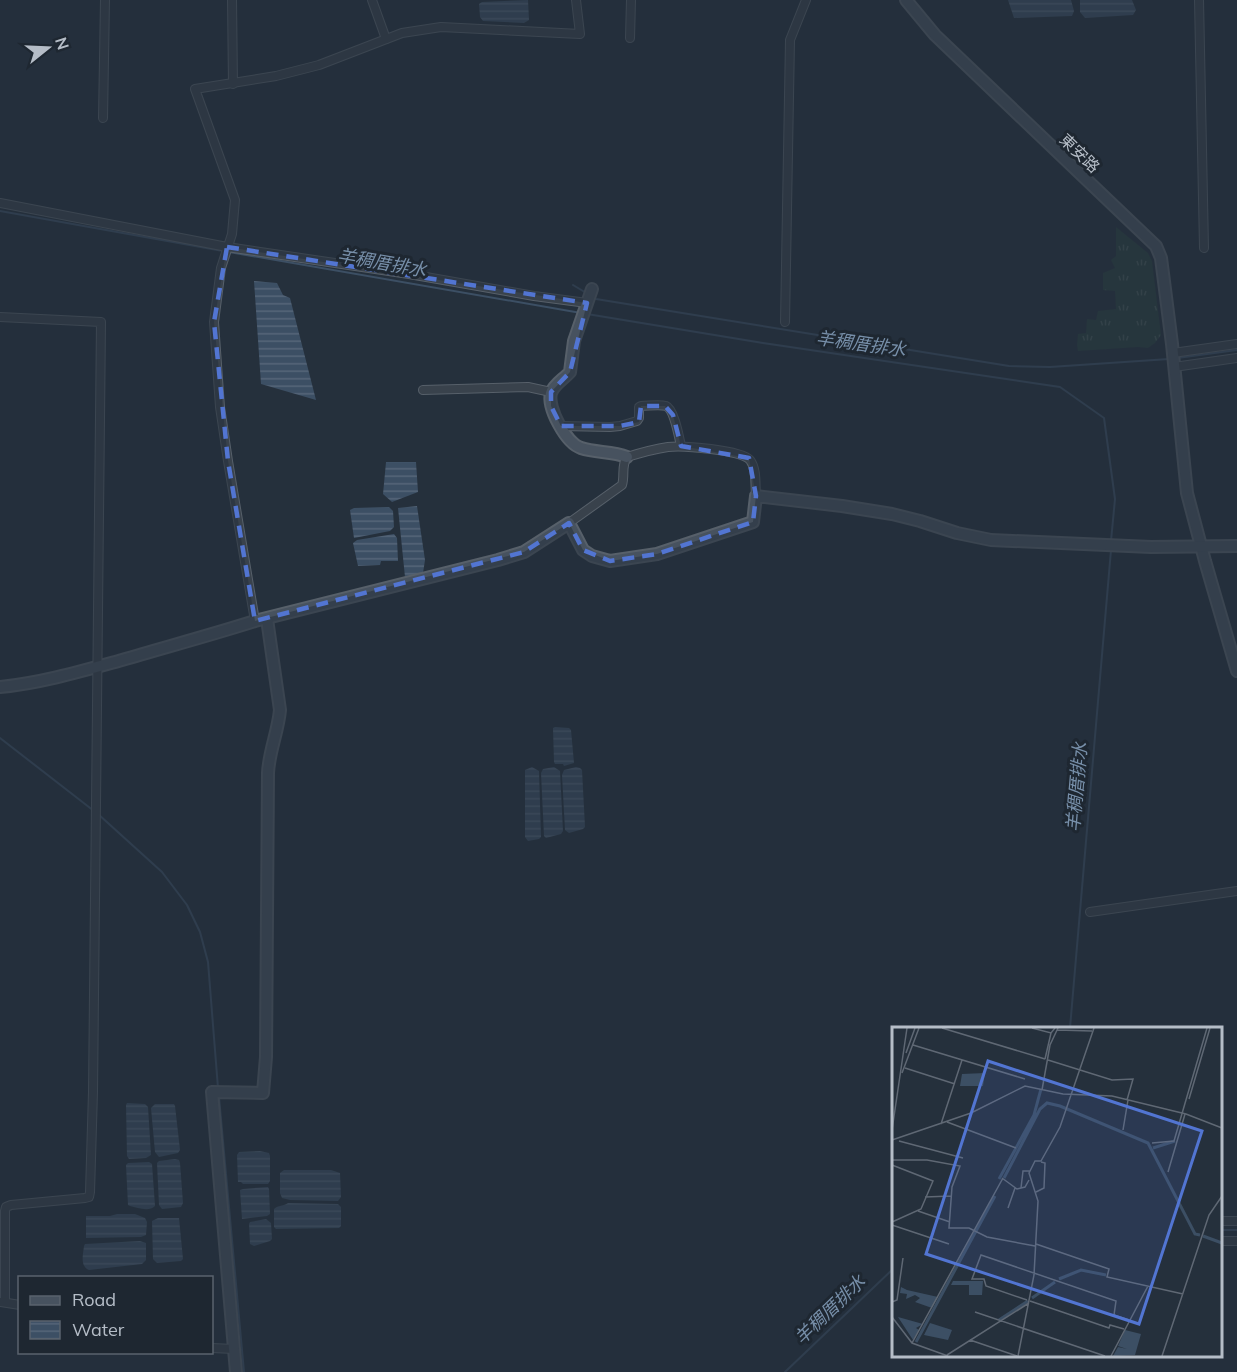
<svg xmlns="http://www.w3.org/2000/svg" width="1237" height="1372" font-family="Mulish,'Noto Sans TC',sans-serif">
<style>
.grass{fill:url(#grass-tufts)}
.water{fill:url(#water-rules)}
.lines{fill:none;stroke-linecap:round;stroke-linejoin:round}
.stream{stroke:#3c4f64;stroke-width:2}
.street-casing{stroke:#57606a;stroke-width:10}
.secondary-casing{stroke:#57606a;stroke-width:14}
.street{stroke:#39424c;stroke-width:8}
.secondary{stroke:#47525f;stroke-width:10}
.marked{fill:none;stroke:#5275d2;stroke-width:4.5;stroke-dasharray:12 8;stroke-linejoin:round}
.labels{text-anchor:middle;stroke-width:6;stroke-linejoin:round;paint-order:stroke}
.street-label{font-size:16px;fill:#b5bdc7;stroke:#1e2731}
.water-label{font-size:18px;font-style:italic;fill:#778fa9;stroke:#1e2731}
.inset-river{fill:none;stroke:#3c4f64;stroke-width:3}
.inset-road{fill:none;stroke:#5f6874;stroke-width:1.5}
.view{fill:#5275d2;fill-opacity:0.15;stroke:#5275d2;stroke-width:3}
.inset-edge{fill:none;stroke:#b5bdc7;stroke-width:3}
</style>
<defs>
<pattern id="grass-tufts" width="24" height="20" patternUnits="userSpaceOnUse" patternTransform="scale(1.5)"><rect width="24" height="20" fill="#283e3e"/><path d="M3 7l-1-3M5 7V3M7 7l1-3M15 17l-1-3M17 17v-4M19 17l1-3" fill="none" stroke="#455858"/></pattern>
<pattern id="water-rules" width="6" height="5" patternUnits="userSpaceOnUse" patternTransform="scale(1.5)"><rect width="6" height="5" fill="#3c4f64"/><path d="M0 2.5h6" fill="none" stroke="#566679"/></pattern>
</defs>
<rect width="100%" height="100%" fill="#25303c"/>
<path class="grass" d="M1116,227L1148,253L1152,261L1161,335L1155,343L1148,348L1138,347L1078,351L1077,345L1078,334L1086,333L1087,319L1096,320L1098,311L1116,309L1115,291L1103,290V273L1115,268L1111,260L1116,256Z"/>
<g class="water">
<path d="M528,0L529,20L524,23L483,21L480,17L479,4L482,2Z"/>
<path d="M1008,0H1071L1074,11L1072,16L1014,18Z"/>
<path d="M1080,0H1132L1136,10L1133,15L1085,18L1080,12Z"/>
<path d="M254,281L277,283L283,295L290,298L316,400L261,384Z"/>
<path d="M386,462H416L418,492L392,502L383,494Z"/>
<path d="M417,506L425,560L423,573L405,577L398,508Z"/>
<path d="M389,507L393,511L394,527L390,531L354,538L350,510L354,508Z"/>
<path d="M394,534L397,538L398,561H381L380,565L358,566L353,543L357,540Z"/>
<path d="M555,727L569,728L571,730L574,763L564,766L563,764H555L554,762L553,728Z"/>
<path d="M532,767L539,771L541,837L539,839L528,841L525,837V770Z"/>
<path d="M554,767L560,771L563,831L561,834L546,838L544,836L541,773L543,769Z"/>
<path d="M576,767L580,768L582,770L585,827L583,829L569,833L565,830L562,775L564,770Z"/>
<path d="M127,1103L145,1104L148,1107L151,1155L146,1158L129,1159L127,1156L126,1105Z"/>
<path d="M155,1104H174L175,1106L180,1150L178,1153L159,1157L155,1152L151,1108Z"/>
<path d="M260,1151L269,1153L270,1156V1181L268,1184H243L241,1182H238L237,1155L239,1152Z"/>
<path d="M175,1159L179,1160L180,1163L183,1203L181,1207L162,1209L159,1205L157,1163L159,1161Z"/>
<path d="M149,1162L152,1164L155,1206C149,1212 138,1208 130,1206L128,1205L126,1165L128,1163Z"/>
<path d="M284,1170H331L340,1173L341,1197L338,1201L290,1200L282,1198L280,1193V1173Z"/>
<path d="M268,1187L269,1189L270,1214L267,1216L242,1219L240,1190L243,1189Z"/>
<path d="M288,1203L338,1204L341,1207V1226L339,1228L276,1229L274,1227V1209C278,1205 284,1206 288,1203Z"/>
<path d="M117,1214H135L145,1218L147,1222L146,1235L141,1237L86,1238V1216H110Z"/>
<path d="M158,1218H179L183,1259L181,1261L157,1263L153,1259L152,1221Z"/>
<path d="M266,1219L271,1223L272,1239L270,1241L254,1246L250,1244L249,1224L250,1222Z"/>
<path d="M140,1241L146,1243V1260L142,1264L89,1270C80,1266 83,1255 84,1246L85,1244Z"/>
</g>
<g class="lines">
<g class="stream">
<path d="M0,211L223,251"/>
<path d="M229,252L581,313"/>
<path d="M573,285L588,294"/>
<path d="M593,297L596,299L1009,366L1050,367L1169,359"/>
<path d="M587,314L763,343L1060,387L1104,418L1115,499L1111,541"/>
<path d="M1177,358L1237,350"/>
<path d="M0,738L94,811"/>
<path d="M98,814L162,872L187,905L200,932L208,962L218,1088"/>
<path d="M1070,1028L1111,550"/>
<path d="M219,1097L244,1372"/>
<path d="M1220,1230H1237"/>
<path d="M785,1372L894,1268"/>
</g>
<g class="street-casing">
<g id="street">
<path d="M232,0L233,84"/>
<path d="M372,0L386,39"/>
<path d="M1199,0L1204,248"/>
<path d="M630,38L631,0"/>
<path d="M103,118L105,0"/>
<path d="M0,203L227,247L409,274L534,296L587,303"/>
<path d="M0,317L101,322L93,1092L90,1192L89,1197L85,1198L11,1205L6,1207L5,1211V1302"/>
<path d="M785,322L790,40L806,0"/>
<path d="M1173,353L1237,344"/>
<path d="M1174,367L1237,358"/>
<path d="M423,390L528,387L551,392"/>
<path d="M561,426L610,427L620,426L637,421L639,418V407L641,406C649,406 659,404 666,406C674,409 679,437 681,446"/>
<path d="M569,523L622,485C625,476 621,465 627,457C640,453 654,449 668,447C682,445 741,450 750,460C757,469 755,485 756,496"/>
<path d="M255,621L228,461L220,407L214,322L221,268L232,234L235,200L195,89L276,76L319,65L402,33L441,27L580,34L576,0"/>
<path d="M1090,912L1237,891"/>
<path d="M1220,1221H1237"/>
<path d="M1220,1241H1237"/>
<path d="M1,1302L20,1305"/>
<path d="M212,1348L234,1349"/>
</g>
</g>
<g class="secondary-casing">
<g id="secondary">
<path d="M906,0L935,35L1156,246L1161,258L1172,344L1187,493L1205,561L1237,671"/>
<path d="M592,289L574,341L570,372C564,379 554,384 551,393C547,408 566,443 581,448C596,453 612,451 627,457"/>
<path d="M0,687C41,683 82,671 122,660C166,647 211,635 255,621L498,560L524,552L569,523L583,550L592,556L610,561L657,554L753,522L756,496L842,506L892,514L920,521L957,533L991,540L1151,547L1237,546"/>
<path d="M236,1372L212,1092L263,1093L266,1057L268,773C269,751 278,732 280,710L267,619"/>
</g>
</g>
<use href="#street" class="street"/>
<use href="#secondary" class="secondary"/>
</g>
<path d="M0 0H1237V1372H0ZM227,247L587,303L570,372L551,392V406L561,426H620L639,422L641,406H665L673,415L681,446L749,458L756,496L753,522L657,554L610,561L583,550L569,523L524,552L255,621L228,461L214,322Z" fill="#25303c" fill-opacity=".55" fill-rule="evenodd"/>
<path class="marked" d="M227,247L587,303L570,372L551,392V406L561,426H620L639,422L641,406H665L673,415L681,446L749,458L756,496L753,522L657,554L610,561L583,550L569,523L524,552L255,621L228,461L214,322Z"/>
<g class="labels">
<g class="street-label">
<text transform="translate(1080 153) rotate(44)" y="6">東安路</text>
</g>
<g class="water-label">
<text transform="translate(382 263) rotate(10)" y="6">羊稠厝排水</text>
<text transform="translate(861 344) rotate(8)" y="6">羊稠厝排水</text>
<text transform="translate(1077 787) rotate(-85)" y="6">羊稠厝排水</text>
<text transform="translate(830 1310) rotate(-44)" y="6">羊稠厝排水</text>
</g>
</g>
<g transform="translate(892 1027)">
<rect width="330" height="330" fill="#25303c"/>
<path d="M70,47L93,46L91,59H68ZM61,254H91L90,268H77V258H59ZM9,260L15,263L46,270L40,281L23,275L28,271L23,268L14,272L15,267L8,266ZM6,290L31,297L24,301L27,303L21,313ZM38,296L60,303L56,313L32,308ZM233,303L249,307L243,328L221,329L226,320L235,322L226,319Z" fill="#3c4f64"/>
<path class="inset-river" d="M261,121L283,114M112,151L148,82L155,76L168,79L256,116L303,207L308,208M107,152L142,88L149,62M311,209L330,216M167,252L189,243L214,248M140,271L163,255M107,293L136,274M24,315L103,169"/>
<path class="inset-road" d="M50,1L153,32M140,1L159,6L163,1M165,3L200,4M21,18L133,52M14,26L23,1M153,32L159,6M156,33L220,53L241,52L235,73M13,41L63,57M10,46L27,1M150,63L158,18L166,1M297,72L318,1M55,95L124,121M49,97L70,33M0,103L15,1M231,103L236,73M0,113L79,86L133,59L171,67L220,69L294,87L330,101M7,114L71,131M260,116L282,114L315,1M0,133H35L68,139L60,160L57,201H77L95,210L143,219M149,134L168,100L202,1M0,138L41,154L29,182L0,195M276,145L293,87M110,151L125,162L133,160L137,153M129,161L131,144H138M144,165L152,161L153,136L149,135M33,170L59,169M116,181L123,161M26,184L58,195M0,198L57,217M144,217L217,242L215,250L291,267M135,273L94,259L92,252H80L89,228L224,274L222,288L237,293M138,274L217,301L218,298L232,302M0,275L5,273L11,231M83,285L213,329M0,290L20,316L56,329M78,313L125,329M20,316L111,151M55,328L137,276M126,329L142,248L146,174L137,146L143,134H149M219,329L256,259M270,329L317,188L330,169"/>
<path class="view" d="M96,34L310,104L247,297L34,227Z"/>
<rect width="330" height="330" class="inset-edge"/>
</g>
<rect x="18" y="1276" width="195" height="78" fill="#1e2731" stroke="#5a636d" stroke-width="1.5"/>
<rect x="30" y="1296" width="30" height="9" fill="#47525f" stroke="#5a636d" stroke-width="1.5"/>
<text x="72" y="1306" font-size="18" fill="#b5bdc7">Road</text>
<rect x="30" y="1321" width="30" height="18" fill="url(#water-rules)" stroke="#5a636d" stroke-width="1.5"/>
<text x="72" y="1336" font-size="18" fill="#b5bdc7">Water</text>
<g transform="translate(48 48) rotate(72)" stroke="#1e2731" stroke-width="4.5" paint-order="stroke">
<path d="M0-4.5L10 22L0 15L-10 22Z" fill="#b5bdc7"/>
<text y="-9" font-size="16" font-weight="bold" text-anchor="middle" fill="#b5bdc7">N</text>
</g>
</svg>
